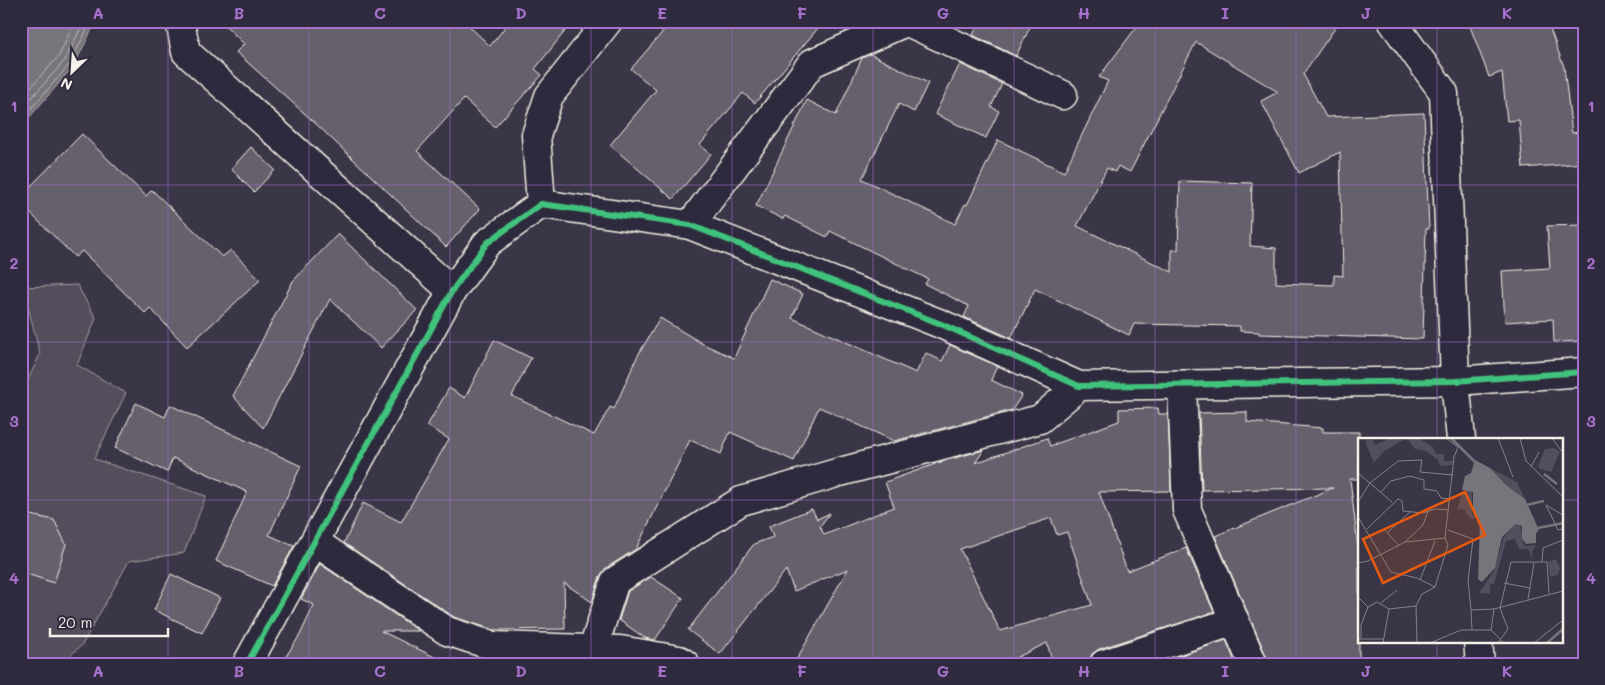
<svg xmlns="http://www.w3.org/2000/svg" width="1605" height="685" font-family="Mali,sans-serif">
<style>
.green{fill:#534e5c;stroke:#a4a0a2}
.water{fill:#78747b;stroke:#aaa6a7}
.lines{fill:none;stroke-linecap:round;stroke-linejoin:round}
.shore{stroke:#c2bfbc;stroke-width:1}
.building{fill:#65616c;stroke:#f4f1e8;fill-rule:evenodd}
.minor-casing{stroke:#f4f1e8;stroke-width:31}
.minor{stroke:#2f2a3d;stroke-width:28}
.cycleway-casing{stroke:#2f2a3d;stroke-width:9}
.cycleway{stroke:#40c37c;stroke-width:6}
.grid{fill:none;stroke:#a571cd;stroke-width:1;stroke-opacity:0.55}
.inset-river{fill:none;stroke:#78747b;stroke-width:2.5}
.inset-road{fill:none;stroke:#858187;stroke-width:1}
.view{fill:#e8590c;fill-opacity:0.15;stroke:#e8590c;stroke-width:2.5}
.inset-edge{fill:none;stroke:#f4f1e8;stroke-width:2.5}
.neatline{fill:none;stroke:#a571cd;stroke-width:2}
.grid-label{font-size:16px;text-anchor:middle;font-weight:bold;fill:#a571cd}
</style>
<rect width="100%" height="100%" fill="#3b3647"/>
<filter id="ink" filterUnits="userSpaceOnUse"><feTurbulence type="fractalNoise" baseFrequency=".02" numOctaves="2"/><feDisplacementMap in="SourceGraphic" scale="10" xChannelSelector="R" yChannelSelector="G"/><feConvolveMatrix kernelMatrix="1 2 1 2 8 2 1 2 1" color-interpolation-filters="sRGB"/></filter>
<g filter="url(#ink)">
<path class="green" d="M77,285L96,318L77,365L126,393L94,459L206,496L184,553L129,561L82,645L60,664H25L21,661V395L40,354L23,287Z"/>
<g class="water">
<path d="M21,21H96L74,66L27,120L21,130Z"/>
<path d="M21,313L25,323L26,366L21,374Z"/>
</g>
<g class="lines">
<g class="shore">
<path d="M21,98L59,56L75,21"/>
<path d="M21,110L65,60L84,21"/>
<path d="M21,120L70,64L91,21"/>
</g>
</g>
<g class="building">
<path d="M221,21H464L490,46L510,21H573L535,69L542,75L495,127L464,99L417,151L480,209L446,247L313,121L236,52L244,44Z"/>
<path d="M672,21H824L755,103L743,93L700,145L711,154L673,199L610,145L656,90L631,69Z"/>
<path d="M980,21H1033L1016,56L973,35Z"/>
<path d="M1141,21H1340L1303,74L1326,117L1424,113L1429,229H1426L1423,339L1259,334V332L1240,331V326L1134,324L1129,335L1035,289L1011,338L964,317L969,306L925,284L928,279L830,231L827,237L785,216L783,219L756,206L807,100L836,115L862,58L870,54L928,83L914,112L899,104L862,179L955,224L965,204L967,205L998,140L1064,172L1108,81L1099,77ZM1196,42L1278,92L1261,101L1299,173L1340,152L1343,276L1334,275V285L1276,283V248L1250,246L1252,183L1180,181L1178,250H1172V272L1077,226L1107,168L1115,172L1118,166L1130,172Z"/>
<path d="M1468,21H1547L1564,67L1572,133L1580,132L1583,163L1523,168L1519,120L1507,121L1502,72L1489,77Z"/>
<path d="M960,64L1002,84L991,107L999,111L986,138L935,114Z"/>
<path d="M82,134L146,196L152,190L222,257L231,250L260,280L187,347L150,308L145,313L82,251L75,257L21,204V196Z"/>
<path d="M251,147L275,170L254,192L231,169Z"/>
<path d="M1584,225V341L1554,342L1553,319L1505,322L1502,271L1550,268L1547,226Z"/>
<path d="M338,234L417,310L381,348L330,299L263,428L233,396L293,281Z"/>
<path d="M770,279L803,294L792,318L916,373L926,353L942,361L950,345L997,366L991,380L1022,395L1012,410L894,441L819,407L794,461L730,432L721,454L690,440L636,549L606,568L600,576L592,602L564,583L565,629L494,630L454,617L344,543L363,503L401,522L449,439L427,426L449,388L465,398L494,340L531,358L512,396L594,435L610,407L614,409L637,357L660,318L703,344L734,358Z"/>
<path d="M136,403L165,417L170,405L301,466L269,535L294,546L272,586L216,561L247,492L173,458L167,472L115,448Z"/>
<path d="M1158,408L1159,414H1168L1171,491L1099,492L1127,571L1186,548L1214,612L1099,649L1092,654L1089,664H1053L1047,643L1003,664H794L848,569L794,591L786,570L720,654L688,630L754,544L773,537L769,526L812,509L817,519L830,513L820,526L824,535L894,507L885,482L941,462H940L984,450L975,463L1047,438L1050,446L1119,421V409ZM1051,518L1057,535L1067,532L1092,605L1000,631L960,549Z"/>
<path d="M1247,412V422L1323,428V432H1359V479H1350L1359,555V664H1268L1267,658L1215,536L1333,488L1202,490L1199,413Z"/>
<path d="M21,513L54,520L66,544L54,583L21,572Z"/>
<path d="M320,564L419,631H381L449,664H281L300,635L314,605L301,599Z"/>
<path d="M171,574L220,598L202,633L154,610Z"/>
<path d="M651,577L683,598L655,640L645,638L619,620L628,591Z"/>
<path d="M1226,640L1236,664H1155Z"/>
</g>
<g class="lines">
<g class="minor-casing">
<g id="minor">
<path d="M180,21L186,52L452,291"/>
<path d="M1392,21L1444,93L1455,381L1461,439"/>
<path d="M908,22L1063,95"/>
<path d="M541,204L536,135L549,96L608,21"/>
<path d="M690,225L812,63L908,21"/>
<path d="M1182,385L1187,510L1253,664"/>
<path d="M315,542L447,631L493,646L620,650L679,660L685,664"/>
<path d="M1478,641L1480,664"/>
<path d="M593,649L615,581L741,501L840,472L1040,419L1079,386"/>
<path d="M247,664L452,291L487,243L541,204L690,225L941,324L1079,386L1455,381L1584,372"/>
<path d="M1104,664L1235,621"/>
</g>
</g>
<use href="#minor" class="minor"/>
<g class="cycleway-casing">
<path id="cycleway" d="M247,664L452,291L487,243L541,204L690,225L941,324L1079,386L1455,381L1584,372"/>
</g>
<use href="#cycleway" class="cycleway"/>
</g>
</g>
<path class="grid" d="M168,21V664M309,21V664M450,21V664M591,21V664M732,21V664M873,21V664M1014,21V664M1155,21V664M1296,21V664M1437,21V439M21,185H1584M21,342H1584M21,500H1359M1561,500H1584M1437,641V664"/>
<g transform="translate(1358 438)">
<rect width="205" height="205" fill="#3b3647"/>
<path d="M32,0L46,2L26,13L16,25L7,3L14,1L17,7ZM49,0H60L75,9L78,16H86V23H95L94,27L82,28L80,22L68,13L57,11ZM196,10L202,14L193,34L182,31L180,28L187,11ZM132,30L159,44L167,61L148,47ZM110,53L114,54V76L117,80L114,81L108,76L107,71L99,72L104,55ZM158,86H162L166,108L178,107L174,113L175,121L170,111H161L157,101L148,103L136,146H132V156L121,155L136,133L146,98ZM198,121L202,130L200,137L192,139L190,124Z" fill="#534e5c"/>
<path d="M117,22L132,30L148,47L167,61L181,92L178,95V105L168,106L164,100V88L158,86L144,99L137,130L124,144L120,141L122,85L115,75V54L104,52L107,38L113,35Z" fill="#78747b"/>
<path class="inset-river" d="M93,0L121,28M186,36L199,46M164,68L186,63M180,90L205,85M189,205L205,191"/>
<path class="inset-road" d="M140,0L155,39M162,0L168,23L205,59M194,0L205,15M173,29L181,14M0,35L34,64M23,54L33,43L52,38L66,42V51L79,53L83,60L92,61M0,64L12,45L40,23L64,22L62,34L95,37M205,77L188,67L200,92L205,91M0,79L33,134L59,140L77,149M9,91L40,61L44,63L45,73L65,75L77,71L91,72M27,92L41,108M90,92L115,101L110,143L113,172L136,171L205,153M30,94L52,74M47,104L65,87L70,73M184,124L185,110L205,102M0,125L10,123L47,104L87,100M62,142L77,103M146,145L172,150M0,159L10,169L19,164L31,171M170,161L176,125M23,165L39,152M31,171L58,168M136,171L133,192L146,205M113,172L114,192M0,201H25M3,201V187L10,169M25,205L31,171M59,205L58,168L64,156L77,149L90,107L87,100L96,19L100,9L88,0M72,205L103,192H133M140,205L150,191L142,170L153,124H189L191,155M176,205L205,182"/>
<path class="view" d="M107,54L127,97L25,145L5,101Z"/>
<rect width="205" height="205" class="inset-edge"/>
</g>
<rect width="1605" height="685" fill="none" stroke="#2f2a3d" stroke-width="55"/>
<g transform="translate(72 72) rotate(205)" stroke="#2f2a3d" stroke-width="4" paint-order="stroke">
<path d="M0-4L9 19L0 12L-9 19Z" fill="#f4f1e8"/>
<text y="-8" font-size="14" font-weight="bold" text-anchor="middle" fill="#f4f1e8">N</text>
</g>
<path d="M50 628v8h118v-8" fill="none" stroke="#f4f1e8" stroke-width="2.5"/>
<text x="58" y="628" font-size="15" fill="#f4f1e8" stroke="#2f2a3d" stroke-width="4" paint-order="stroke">20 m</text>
<rect x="28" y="28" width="1550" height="630" class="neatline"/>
<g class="grid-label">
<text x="98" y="19">A</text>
<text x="239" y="19">B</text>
<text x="380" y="19">C</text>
<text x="521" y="19">D</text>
<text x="662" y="19">E</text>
<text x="802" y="19">F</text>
<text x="943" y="19">G</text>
<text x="1084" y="19">H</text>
<text x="1225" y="19">I</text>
<text x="1366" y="19">J</text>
<text x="1507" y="19">K</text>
<text x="14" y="112">1</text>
<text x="1591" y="112">1</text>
<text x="14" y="269">2</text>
<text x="1591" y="269">2</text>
<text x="14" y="427">3</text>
<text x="1591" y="427">3</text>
<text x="14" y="584">4</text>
<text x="1591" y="584">4</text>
<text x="98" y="677">A</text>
<text x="239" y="677">B</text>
<text x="380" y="677">C</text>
<text x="521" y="677">D</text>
<text x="662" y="677">E</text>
<text x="802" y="677">F</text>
<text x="943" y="677">G</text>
<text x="1084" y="677">H</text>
<text x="1225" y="677">I</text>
<text x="1366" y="677">J</text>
<text x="1507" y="677">K</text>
</g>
</svg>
